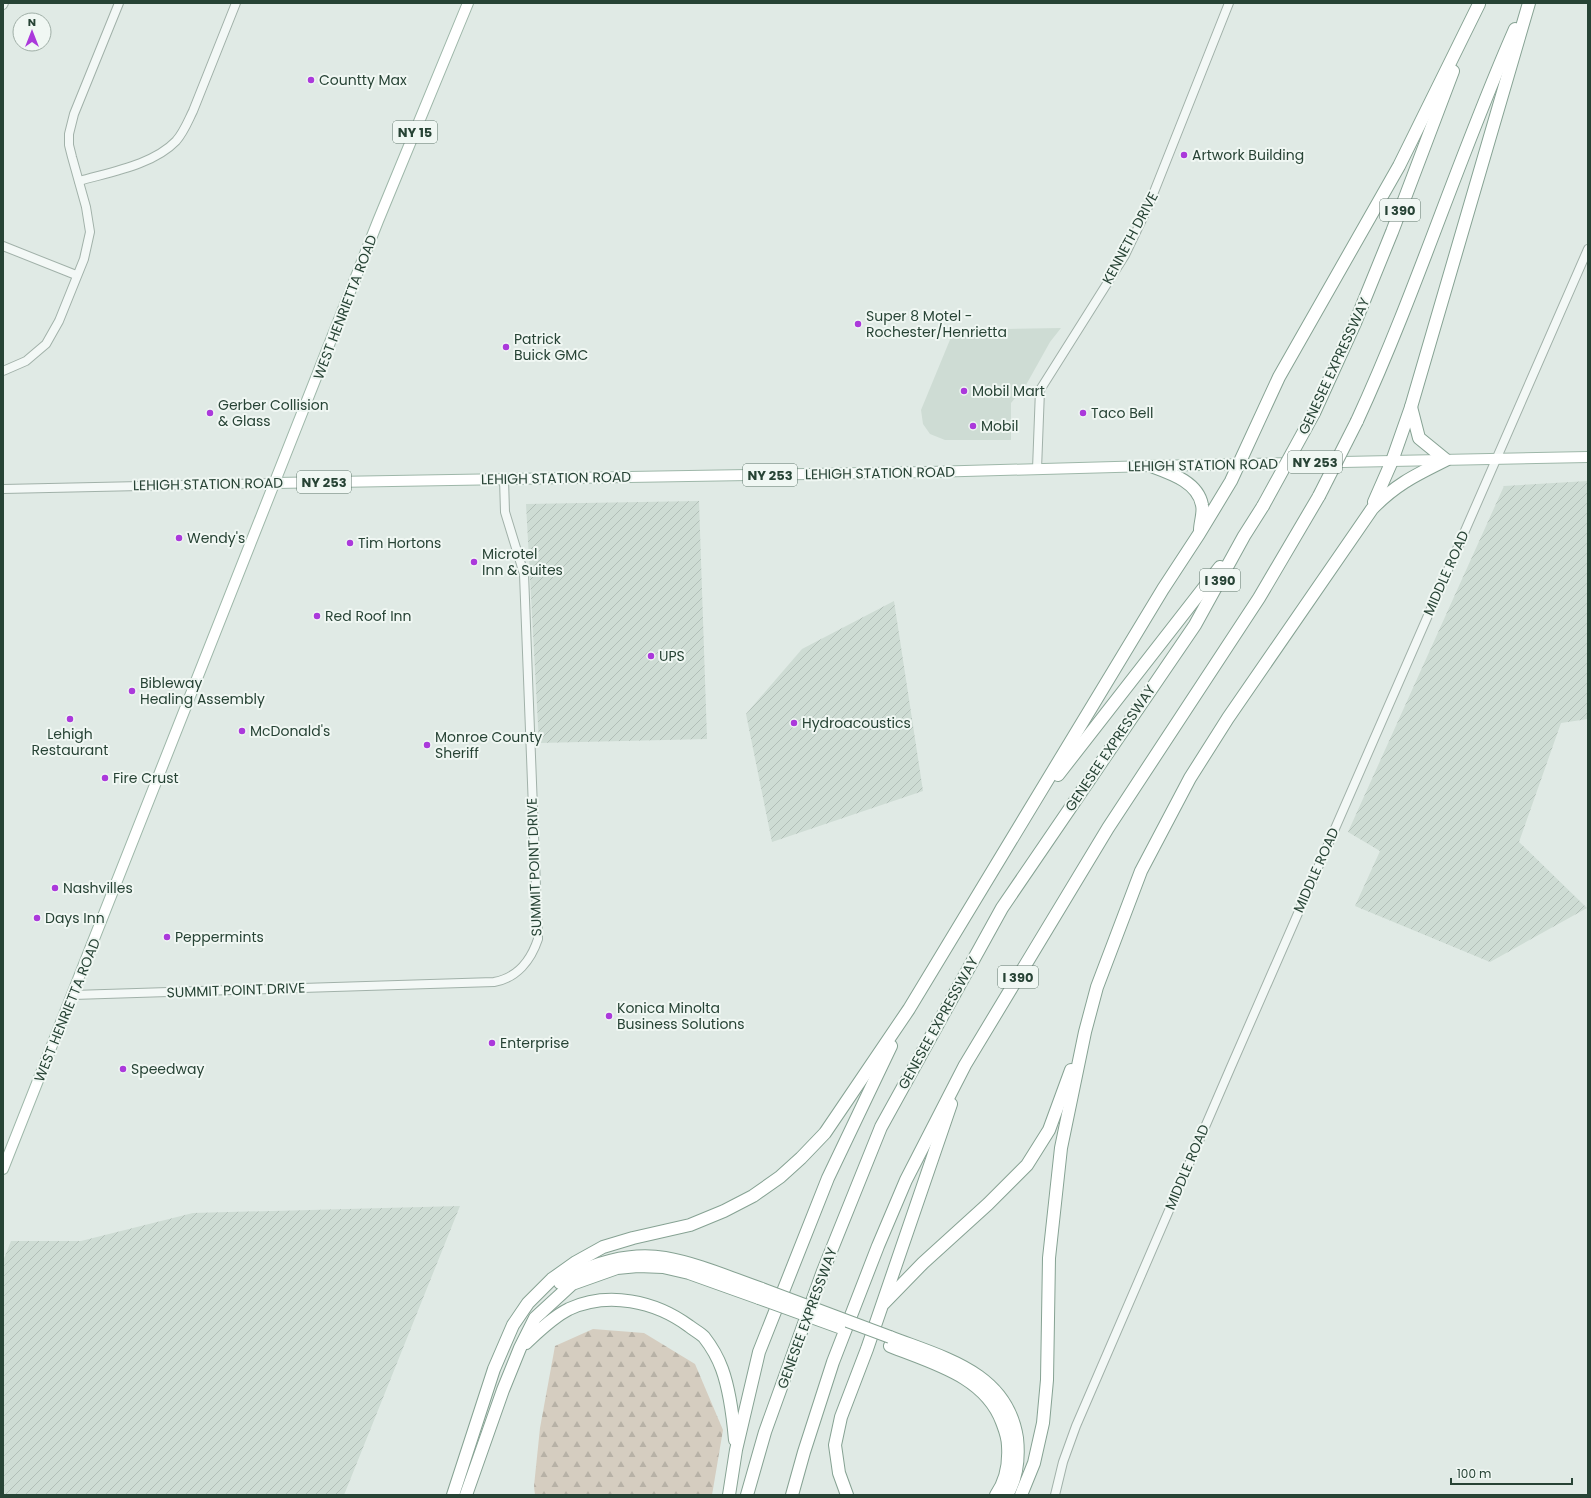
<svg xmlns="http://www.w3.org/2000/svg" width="1591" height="1498" font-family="Poppins,sans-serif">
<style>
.built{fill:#cedcd4}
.industrial{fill:url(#industrial-furrows)}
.forest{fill:url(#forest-firs)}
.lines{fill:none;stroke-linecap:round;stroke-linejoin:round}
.minor-casing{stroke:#a1b1a9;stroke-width:10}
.major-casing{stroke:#9eb7a9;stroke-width:12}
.highway-casing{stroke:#86a293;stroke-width:14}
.minor{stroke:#f3f8f6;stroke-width:8}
.major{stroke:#fff;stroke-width:10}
.highway{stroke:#fff;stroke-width:12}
.highway-bridge-casing{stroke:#86a293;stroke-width:14;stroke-linecap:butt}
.highway-bridge{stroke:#fff;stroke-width:12}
.poi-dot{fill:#ab39db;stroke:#f0f7f3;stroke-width:1.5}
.labels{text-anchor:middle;stroke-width:4;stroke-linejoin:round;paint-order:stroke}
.shield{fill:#f0f7f3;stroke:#63796e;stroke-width:1}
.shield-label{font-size:13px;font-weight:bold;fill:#274335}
.poi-label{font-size:14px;fill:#274335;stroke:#f0f7f3;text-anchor:start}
.street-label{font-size:14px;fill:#274335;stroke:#f0f7f3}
</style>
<defs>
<pattern id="industrial-furrows" width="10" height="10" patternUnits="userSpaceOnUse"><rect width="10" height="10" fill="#cedcd4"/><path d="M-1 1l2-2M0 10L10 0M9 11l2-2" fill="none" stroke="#b1beb7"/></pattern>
<pattern id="forest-firs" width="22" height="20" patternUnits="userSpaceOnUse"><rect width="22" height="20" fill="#d5cdc0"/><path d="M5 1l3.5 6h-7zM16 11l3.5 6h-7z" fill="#b7b1a6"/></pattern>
</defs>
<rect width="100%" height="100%" fill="#e0eae5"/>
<path class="built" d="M1061,328L1050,342L1026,385L1023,396L1016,397L1011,403V440H945L930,434L923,424L921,410L954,330Z"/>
<g class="industrial">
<path d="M1588,481V719L1561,723L1519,842L1587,908L1490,962L1355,906L1380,851L1348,832L1504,486Z"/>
<path d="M699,501L707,739L539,743L526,504Z"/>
<path d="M894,601L923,791L772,842L746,714L802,649Z"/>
<path d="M460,1206L344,1495H3V1261L11,1241H81L193,1213Z"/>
</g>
<path class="forest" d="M593,1329L644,1333L695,1364L723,1430L712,1495H535L534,1486L540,1428L555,1346Z"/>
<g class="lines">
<g class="minor-casing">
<g id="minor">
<path d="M3,5L4,3"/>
<path d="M79,181C110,172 153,165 176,141C184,132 188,121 193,111L236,3"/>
<path d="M3,246L76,275"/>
<path d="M3,371L26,361L46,344L59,321L84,259L90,232L86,207L72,157L69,145V134L74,114L119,3"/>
<path d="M1037,469L1040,390L1125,255L1148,207L1229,3"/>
<path d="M3,489L275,483"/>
<path d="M73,995L494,982C517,978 531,960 538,939L524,574L505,512L504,479"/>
<path d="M1055,1495L1063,1462L1076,1426L1230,1069L1588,249"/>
</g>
</g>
<g class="major-casing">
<g id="major">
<path d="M275,483L929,472L1151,466L1588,457"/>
<path d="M3,1169L378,221L468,3"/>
</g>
</g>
<g class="highway-casing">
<g id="highway">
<path d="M1314,413L1355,323L1392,232L1453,71"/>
<path d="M1357,421C1416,293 1458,158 1515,29"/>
<path d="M1151,466C1170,473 1198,482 1202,505C1204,512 1200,523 1200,530"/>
<path d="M1374,502L1392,461L1411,407L1529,3"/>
<path d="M1058,775L1220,567"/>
<path d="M560,1283C588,1263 631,1252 665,1258C699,1264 730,1278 762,1289"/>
<path d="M884,1303L923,1263L988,1204L1027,1165L1049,1130L1071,1070"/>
<path d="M890,1337C944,1358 1007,1372 1017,1438C1019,1457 1017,1478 1007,1495"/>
<path d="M526,1343C539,1331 553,1317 569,1309C608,1291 655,1301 689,1326C694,1330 700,1333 704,1337C711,1346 718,1358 722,1369C730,1391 733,1417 735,1440"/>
<path d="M890,1346C932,1363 985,1376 1002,1422C1005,1430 1008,1437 1008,1446C1009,1462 1006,1481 996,1495"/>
<path d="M453,1495L494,1369L513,1325L528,1303L552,1279L576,1262L603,1247L633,1238L690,1225L724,1211L753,1196L780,1177L801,1158L825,1133L909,1009L1163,589L1199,534L1231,481L1279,377L1399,166L1479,4"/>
<path d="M466,1495L503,1390L520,1348L535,1318L572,1284L617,1268L638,1266L663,1267L689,1273L759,1298"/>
<path d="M729,1495L736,1450L759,1352L828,1178L891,1046"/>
<path d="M747,1495L765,1432L823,1271L881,1127L1002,908L1195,625L1244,536L1263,506"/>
<path d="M792,1495L804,1452L833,1362L878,1246L906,1180L965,1065L1108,828L1259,598L1319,496"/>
<path d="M847,1495L839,1473L835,1445L841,1417L867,1349L951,1104"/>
<path d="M1021,1495L1034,1463L1043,1423L1047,1380L1049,1258L1061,1148L1085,1032L1097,987L1141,871L1190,778L1228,718L1372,509C1396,484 1416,475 1446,460L1419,438L1411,407"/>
</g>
</g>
<use href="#minor" class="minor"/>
<use href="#major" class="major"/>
<use href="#highway" class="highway"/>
<g class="highway-bridge-casing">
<g id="highway-bridge">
<path d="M1319,496L1357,421"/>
<path d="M1263,506L1314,413"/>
<path d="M762,1289L890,1337"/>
<path d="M759,1298L839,1327"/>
</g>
</g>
<use href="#highway-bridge" class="highway-bridge"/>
</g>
<g class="poi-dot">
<circle cx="311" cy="80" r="4"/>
<circle cx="1184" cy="155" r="4"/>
<circle cx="858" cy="324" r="4"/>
<circle cx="506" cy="347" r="4"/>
<circle cx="964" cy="391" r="4"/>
<circle cx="210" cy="413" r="4"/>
<circle cx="1083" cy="413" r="4"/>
<circle cx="973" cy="426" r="4"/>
<circle cx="179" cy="538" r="4"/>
<circle cx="350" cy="543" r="4"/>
<circle cx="474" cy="562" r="4"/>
<circle cx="317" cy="616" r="4"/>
<circle cx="651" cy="656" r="4"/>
<circle cx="132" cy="691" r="4"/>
<circle cx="70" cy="719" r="4"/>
<circle cx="794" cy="723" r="4"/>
<circle cx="242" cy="731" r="4"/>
<circle cx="427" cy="745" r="4"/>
<circle cx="105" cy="778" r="4"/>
<circle cx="55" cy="888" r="4"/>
<circle cx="37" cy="918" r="4"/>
<circle cx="167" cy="937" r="4"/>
<circle cx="609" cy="1016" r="4"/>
<circle cx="492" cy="1043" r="4"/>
<circle cx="123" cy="1069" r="4"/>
</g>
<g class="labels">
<g class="shield">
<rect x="393" y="121" width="44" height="22" rx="3"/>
<rect x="1380" y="199" width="40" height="22" rx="3"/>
<rect x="1288" y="451" width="54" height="22" rx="3"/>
<rect x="743" y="464" width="54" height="22" rx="3"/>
<rect x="297" y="471" width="54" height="22" rx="3"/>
<rect x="1200" y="569" width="40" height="22" rx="3"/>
<rect x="998" y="966" width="40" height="22" rx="3"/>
</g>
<g class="shield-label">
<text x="415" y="137">NY 15</text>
<text x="1400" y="215">I 390</text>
<text x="1315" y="467">NY 253</text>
<text x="770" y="480">NY 253</text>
<text x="324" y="487">NY 253</text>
<text x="1220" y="585">I 390</text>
<text x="1018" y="982">I 390</text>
</g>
<g class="poi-label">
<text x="319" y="85">Countty Max</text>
<text x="1192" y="160">Artwork Building</text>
<text x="866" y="321">Super 8 Motel -<tspan x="866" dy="16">Rochester/Henrietta</tspan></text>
<text x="514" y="344">Patrick<tspan x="514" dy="16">Buick GMC</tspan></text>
<text x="972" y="396">Mobil Mart</text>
<text x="218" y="410">Gerber Collision<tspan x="218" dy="16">&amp; Glass</tspan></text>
<text x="1091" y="418">Taco Bell</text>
<text x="981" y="431">Mobil</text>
<text x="187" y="543">Wendy's</text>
<text x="358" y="548">Tim Hortons</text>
<text x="482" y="559">Microtel<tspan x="482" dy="16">Inn &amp; Suites</tspan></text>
<text x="325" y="621">Red Roof Inn</text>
<text x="659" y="661">UPS</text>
<text x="140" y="688">Bibleway<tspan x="140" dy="16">Healing Assembly</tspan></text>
<text x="802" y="728">Hydroacoustics</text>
<text x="250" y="736">McDonald's</text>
<text x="70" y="739" text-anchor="middle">Lehigh<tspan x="70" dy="16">Restaurant</tspan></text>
<text x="435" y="742">Monroe County<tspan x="435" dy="16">Sheriff</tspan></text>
<text x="113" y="783">Fire Crust</text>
<text x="63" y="893">Nashvilles</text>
<text x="45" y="923">Days Inn</text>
<text x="175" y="942">Peppermints</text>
<text x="617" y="1013">Konica Minolta<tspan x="617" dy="16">Business Solutions</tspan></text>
<text x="500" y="1048">Enterprise</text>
<text x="131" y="1074">Speedway</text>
</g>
<g class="street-label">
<text transform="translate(1130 238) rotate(-62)" y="5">KENNETH DRIVE</text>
<text transform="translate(345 307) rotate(-69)" y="5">WEST HENRIETTA ROAD</text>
<text transform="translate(1334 366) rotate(-65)" y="5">GENESEE EXPRESSWAY</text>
<text transform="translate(1203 465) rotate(-1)" y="5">LEHIGH STATION ROAD</text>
<text transform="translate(880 473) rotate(-1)" y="5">LEHIGH STATION ROAD</text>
<text transform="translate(556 478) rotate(-1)" y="5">LEHIGH STATION ROAD</text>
<text transform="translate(208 484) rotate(-1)" y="5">LEHIGH STATION ROAD</text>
<text transform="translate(1446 573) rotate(-66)" y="5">MIDDLE ROAD</text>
<text transform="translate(1110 748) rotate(-56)" y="5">GENESEE EXPRESSWAY</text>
<text transform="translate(534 867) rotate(-92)" y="5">SUMMIT POINT DRIVE</text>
<text transform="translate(1316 870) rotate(-66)" y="5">MIDDLE ROAD</text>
<text transform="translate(236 990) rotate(-2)" y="5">SUMMIT POINT DRIVE</text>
<text transform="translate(67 1010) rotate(-68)" y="5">WEST HENRIETTA ROAD</text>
<text transform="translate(938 1023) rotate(-61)" y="5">GENESEE EXPRESSWAY</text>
<text transform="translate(1187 1167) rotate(-67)" y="5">MIDDLE ROAD</text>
<text transform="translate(807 1318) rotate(-70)" y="5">GENESEE EXPRESSWAY</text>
</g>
</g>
<rect width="1591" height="1498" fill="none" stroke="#274335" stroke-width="8"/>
<g transform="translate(32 32)"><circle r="19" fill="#f0f7f3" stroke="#a0afa7"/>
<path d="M0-3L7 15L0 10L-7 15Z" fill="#ab39db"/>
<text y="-6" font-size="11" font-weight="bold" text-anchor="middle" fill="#274335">N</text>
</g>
<path d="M1451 1478v6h121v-6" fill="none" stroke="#274335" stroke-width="2"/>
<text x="1457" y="1478" font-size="12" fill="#274335" stroke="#f0f7f3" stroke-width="3" paint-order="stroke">100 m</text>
</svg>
